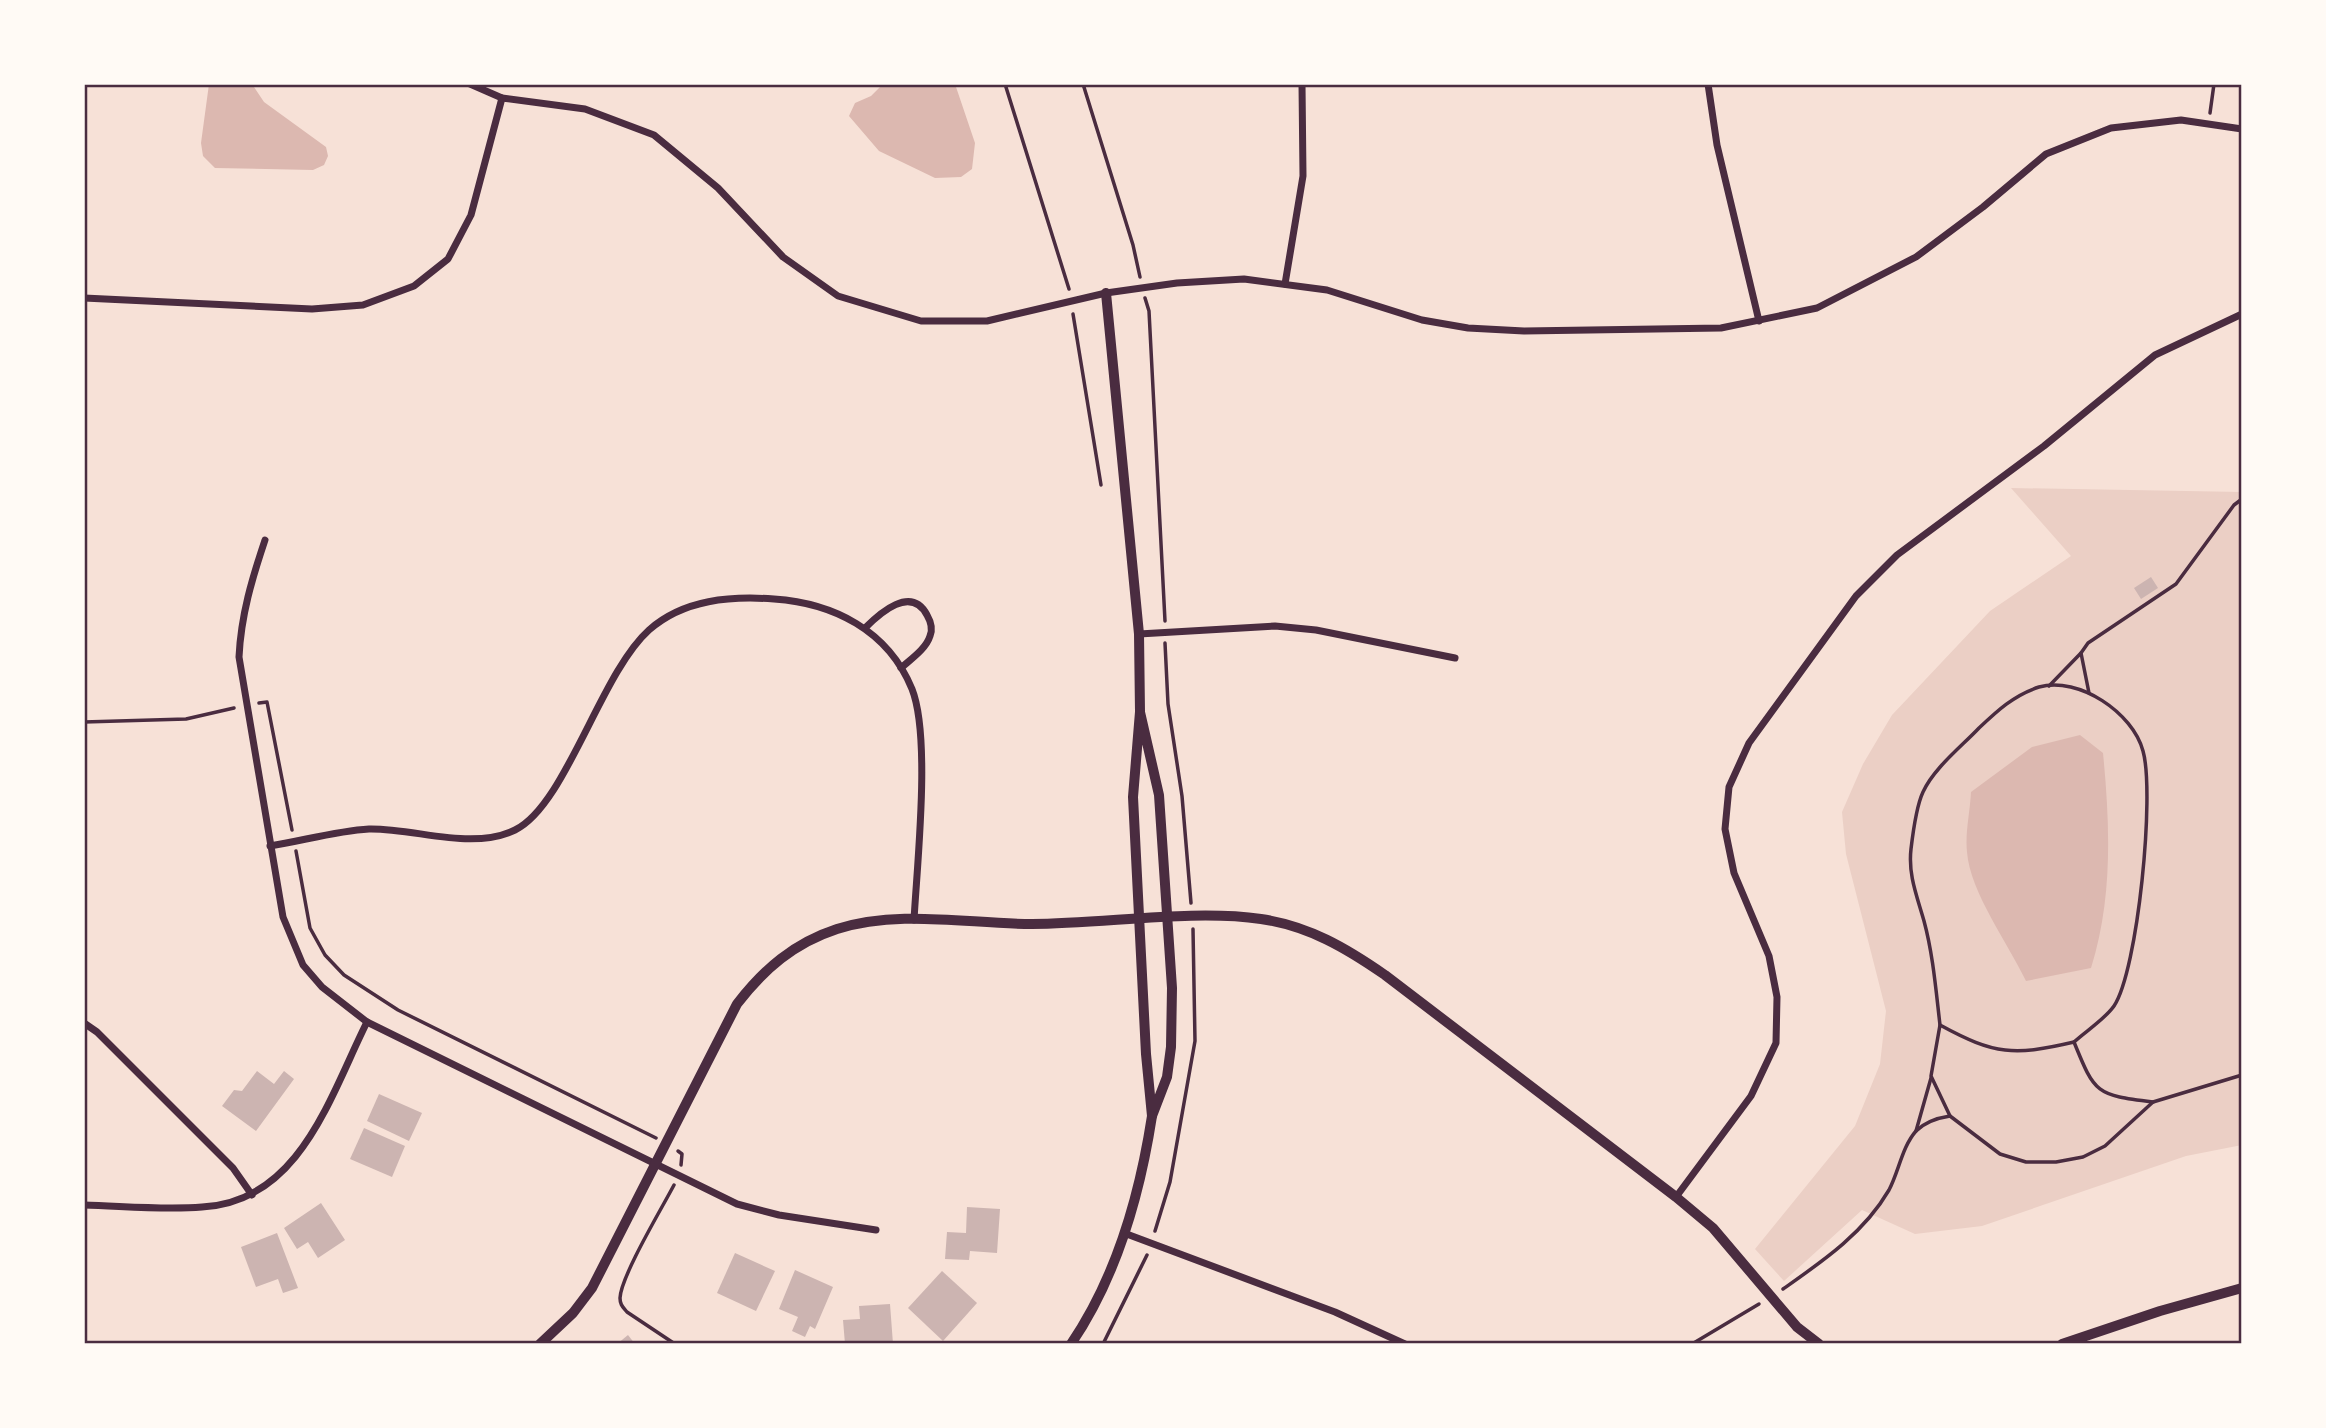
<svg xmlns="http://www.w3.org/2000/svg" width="2326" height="1428" font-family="'PT Sans',sans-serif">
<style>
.green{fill:#ebcfc5}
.water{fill:#dcb8b0}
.building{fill:#ccb4b1}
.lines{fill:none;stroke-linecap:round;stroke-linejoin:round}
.path{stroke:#4a2c40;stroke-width:3.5}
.minor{stroke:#4a2c40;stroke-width:7}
.tertiary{stroke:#4a2c40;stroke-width:10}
.neatline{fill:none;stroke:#4a2c40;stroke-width:2.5}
</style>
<rect width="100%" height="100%" fill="#f7e1d7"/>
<path class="green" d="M2011,488L2242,492V1145L2186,1156L1982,1226L1915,1234L1862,1210L1784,1281L1755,1249L1855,1126L1880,1064L1886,1011L1846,854L1842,812L1863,764L1892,715L1990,611L2071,556Z"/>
<g class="water">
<path d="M209,84H252L264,102L326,147L328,156L324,165L313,170L215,168L203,156L201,143Z"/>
<path d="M883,84H955L975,143L972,169L961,177L935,178L879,151L849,116L855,103L871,96Z"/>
<path d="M2080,735L2103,753C2110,825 2113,898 2091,968L2026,981C2008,943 1970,892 1967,852C1965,833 1970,812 1971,792L2032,747Z"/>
</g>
<g class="building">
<path d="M2151,577L2158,588L2141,599L2134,588Z"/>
<path d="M257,1071L274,1084L284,1071L294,1079L256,1131L222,1106L234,1090L242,1091Z"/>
<path d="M379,1094L422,1113L409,1141L367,1121Z"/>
<path d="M364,1128L405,1146L392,1177L350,1159Z"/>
<path d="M321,1203L345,1240L318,1258L308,1242L297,1249L284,1228Z"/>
<path d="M967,1207L1000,1209L997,1253L970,1251L969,1260L945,1259L947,1232L966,1233Z"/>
<path d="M277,1233L298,1288L283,1293L278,1279L256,1287L241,1247Z"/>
<path d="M735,1253L775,1271L756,1311L717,1293Z"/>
<path d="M795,1270L833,1287L815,1329L810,1326L805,1337L792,1331L798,1317L779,1309Z"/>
<path d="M942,1271L977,1303L943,1341L908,1308Z"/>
<path d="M890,1304L893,1344H845L843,1320L860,1319L859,1306Z"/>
<path d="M628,1335L635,1344H617Z"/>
</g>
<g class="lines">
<g class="path">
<path d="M1005,84L1069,289"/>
<path d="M1083,84L1133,245L1140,277"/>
<path d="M2210,113L2214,84"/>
<path d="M1145,298L1149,311L1165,621"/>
<path d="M1073,314L1101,485"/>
<path d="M1165,643L1168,704L1182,796L1191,903"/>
<path d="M2049,686L2081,653"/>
<path d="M2089,693L2081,653L2088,643L2176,584L2234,505L2242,499"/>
<path d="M259,703L267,702L292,830"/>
<path d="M84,722L186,719L234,708"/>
<path d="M296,851L310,928L325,955L344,975L398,1010L656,1138"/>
<path d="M1940,1025C1936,991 1933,954 1924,921C1917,896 1908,875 1911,849C1913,832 1916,807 1923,792C1934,768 1961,747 1979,728C1997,711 2014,695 2039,687C2079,676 2133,713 2143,751C2155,793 2138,970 2114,1006C2105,1019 2086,1031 2074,1042"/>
<path d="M1950,1116L1931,1076L1940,1025C1995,1055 2014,1056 2074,1042C2095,1094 2096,1095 2153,1102"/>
<path d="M1916,1131L1931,1078"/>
<path d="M678,1151L682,1154L681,1165"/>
<path d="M674,1185C662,1208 621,1276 620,1298C620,1305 623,1307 627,1312L675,1344"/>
<path d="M1155,1231L1170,1182L1195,1041L1193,929"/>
<path d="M1783,1289C1823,1261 1864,1233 1889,1190C1899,1171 1902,1147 1916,1131C1925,1122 1937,1118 1950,1116L2000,1154L2026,1162H2056L2083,1157L2105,1146L2153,1102L2242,1075"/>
<path d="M1103,1344L1147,1255"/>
<path d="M1692,1344L1759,1304"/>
</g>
<g class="minor">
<path d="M470,84L502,98L585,109L654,135L718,188L783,257L838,296L921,321H987L1106,293L1177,283L1244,279L1327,290L1422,320L1468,328L1524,331L1721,328L1817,308L1916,257L1983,207L2046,154L2111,128L2181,120L2242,129"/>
<path d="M1708,84L1717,145L1759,321"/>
<path d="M1285,284L1303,176L1302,84"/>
<path d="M84,298L312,309L363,305L414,286L448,259L471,215L502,98"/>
<path d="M265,540C252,579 241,615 239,657L283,917L303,965L322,987L367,1022L737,1204L779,1215L876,1230"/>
<path d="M865,628C880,613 911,585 927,615C931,622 933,629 930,636C926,649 911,659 901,668"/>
<path d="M1139,634L1275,626L1316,630L1455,658"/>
<path d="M270,846C302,841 336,831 369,829C416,828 471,851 515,830C566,805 600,674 649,630C684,599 731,596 774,599C833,603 888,630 912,689C931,737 917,864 914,920"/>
<path d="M84,1023L97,1032L233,1168L252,1195"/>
<path d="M1676,1197L1751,1096L1776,1043L1777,997L1769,956L1734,873L1725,829L1729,787L1749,743L1856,596L1897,555L2044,446L2155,355L2242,314"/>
<path d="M84,1205C123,1206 163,1210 202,1207C300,1202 330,1096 367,1022"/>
<path d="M1124,1233L1335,1312L1405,1344"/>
</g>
<g class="tertiary">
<path d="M1106,293L1139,634L1140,712L1133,797L1146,1054L1152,1116L1167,1077L1171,1047L1172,988L1159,795L1140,712"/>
<path d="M540,1344L573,1313L592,1288L737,1004C764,969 794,943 837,929C899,909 969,924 1032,924C1105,924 1191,909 1261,919C1309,926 1346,948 1385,975L1676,1197L1713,1228L1797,1327L1819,1344"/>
<path d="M1071,1344C1116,1278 1140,1194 1152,1116"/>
<path d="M2062,1344L2160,1311L2242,1288"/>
</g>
</g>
<rect width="2326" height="1428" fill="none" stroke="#fffaf5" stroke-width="172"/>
<rect x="86" y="86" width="2154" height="1256" class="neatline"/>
</svg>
